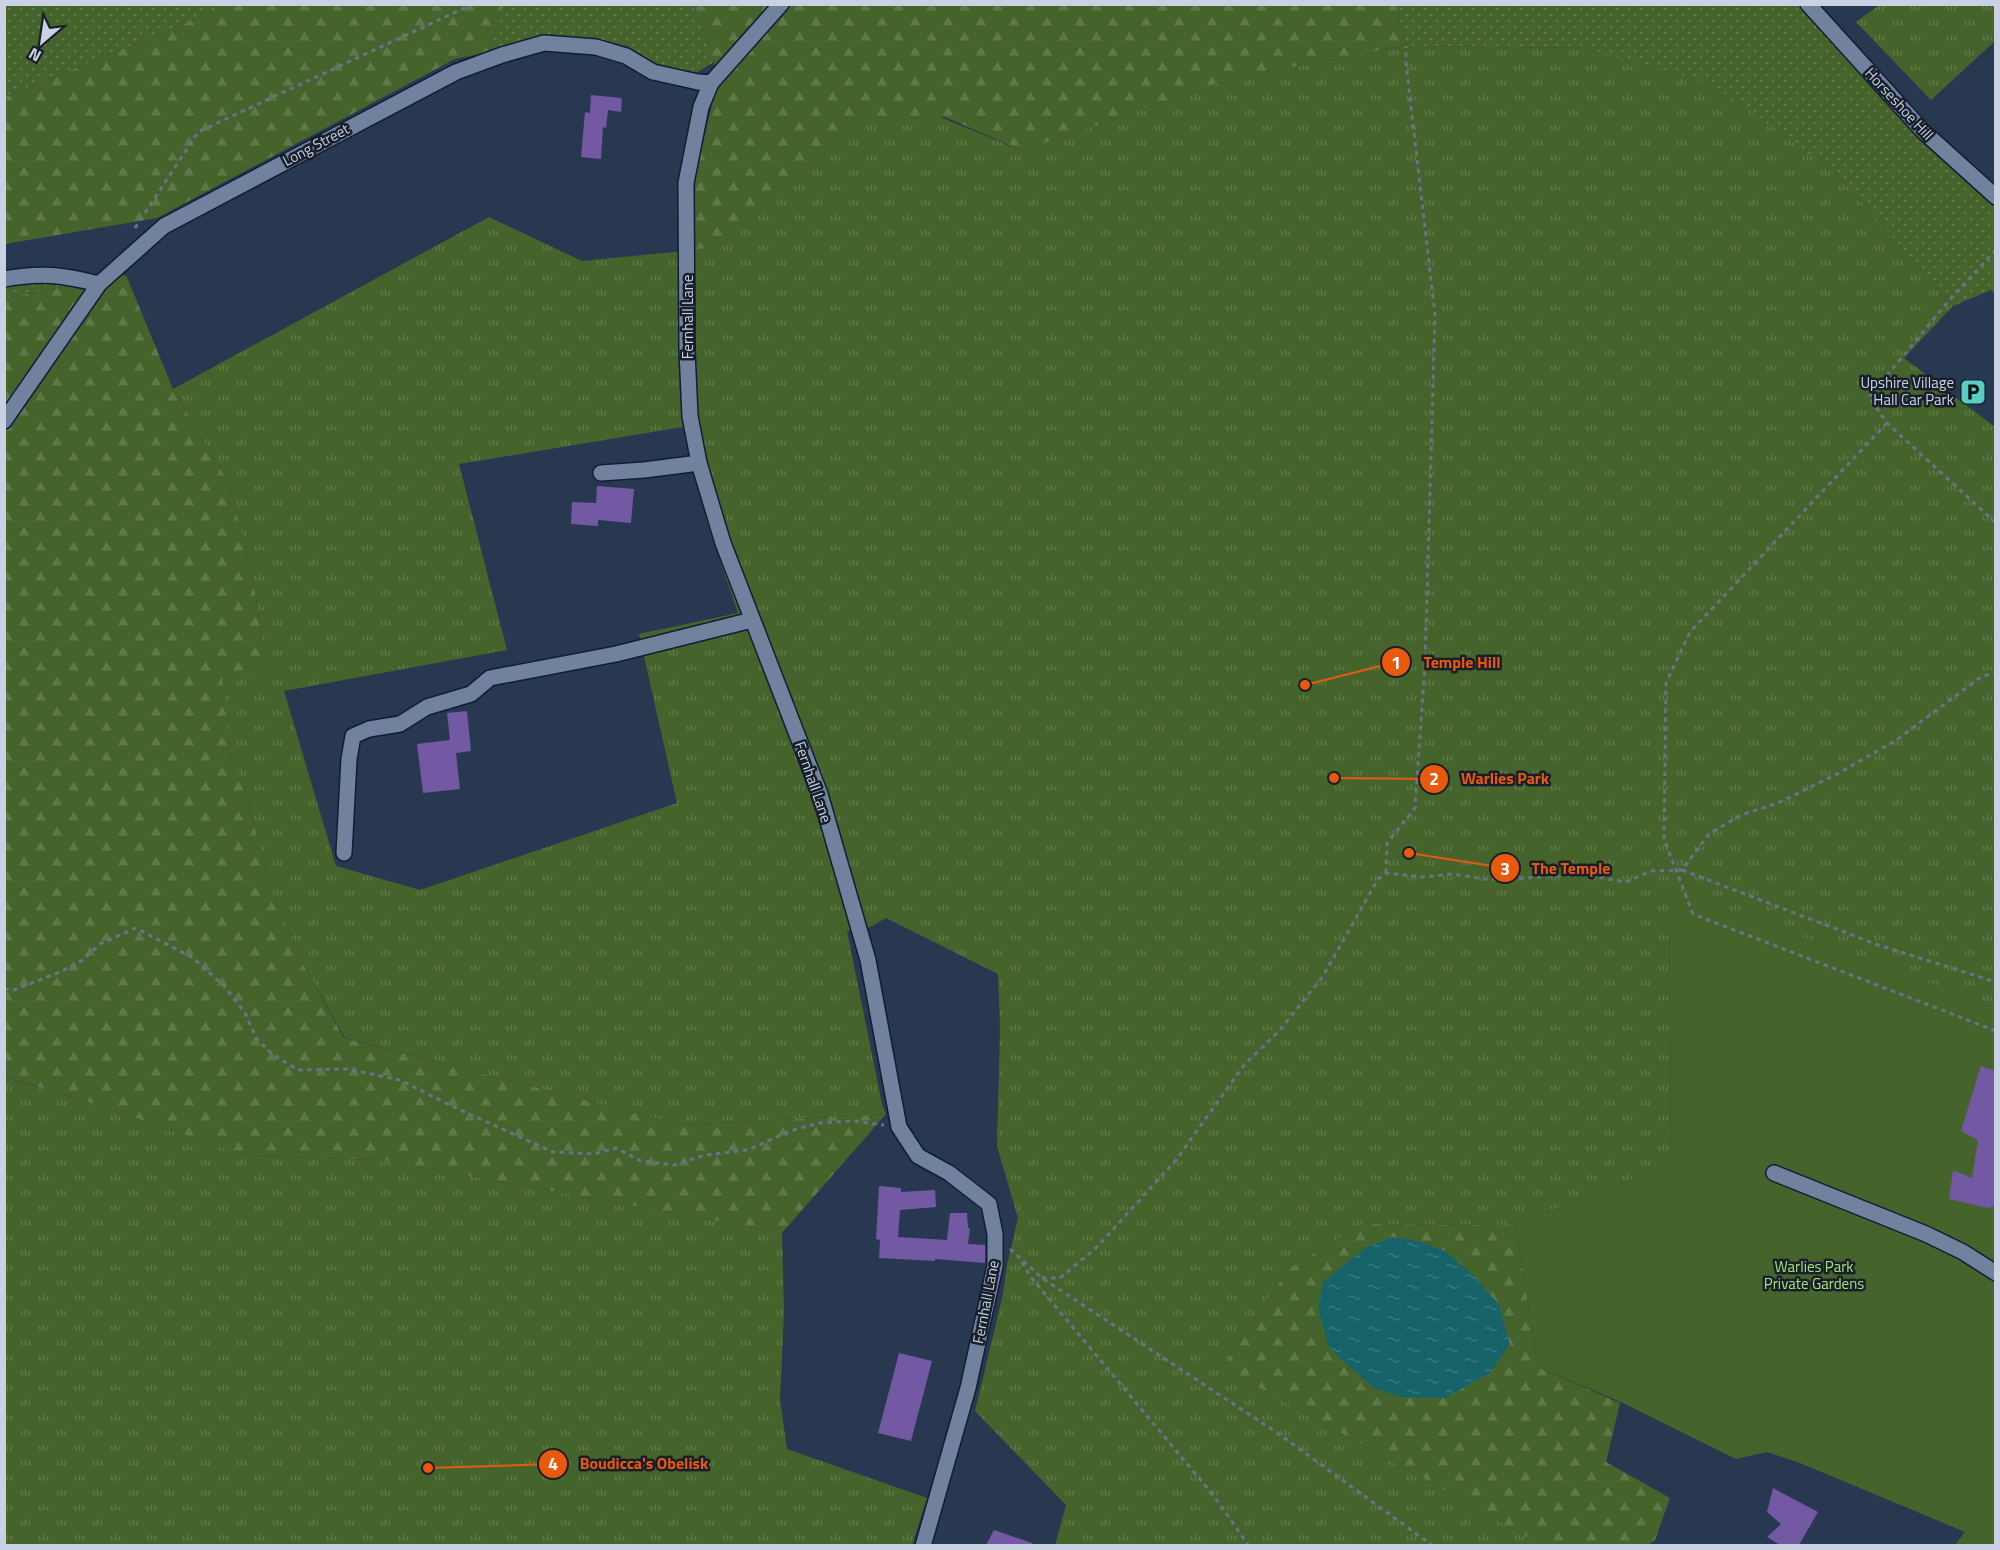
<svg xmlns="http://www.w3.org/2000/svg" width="2000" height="1550" font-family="'Titillium Web',sans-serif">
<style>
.grass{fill:url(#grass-dots)}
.forest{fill:url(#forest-firs)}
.park{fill:url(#park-tufts);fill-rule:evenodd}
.garden{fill:#45642b}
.water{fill:url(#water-ripples)}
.building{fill:#7358a3}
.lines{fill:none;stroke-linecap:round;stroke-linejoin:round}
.minor-casing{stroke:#101e35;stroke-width:18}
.path{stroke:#667489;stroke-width:3;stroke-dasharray:4.5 4.5;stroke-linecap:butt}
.minor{stroke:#70829e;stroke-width:15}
.labels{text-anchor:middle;stroke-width:5;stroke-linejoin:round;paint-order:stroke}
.street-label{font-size:15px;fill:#c8d2e2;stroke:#181f2a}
.poi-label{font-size:15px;fill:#c8d2e2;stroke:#181f2a;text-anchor:end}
.park-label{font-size:15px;fill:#a7e178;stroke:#181f2a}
.leader{fill:none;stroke:#e8590c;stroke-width:2}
.callout-dot{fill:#e8590c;stroke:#181f2a;stroke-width:2}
.mark-label{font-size:18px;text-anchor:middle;font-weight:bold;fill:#fff}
.callout-label{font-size:16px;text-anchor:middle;font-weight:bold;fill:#e8590c;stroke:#181f2a;stroke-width:5;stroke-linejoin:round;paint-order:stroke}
</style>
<defs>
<pattern id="grass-dots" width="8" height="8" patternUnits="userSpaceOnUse" patternTransform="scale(1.5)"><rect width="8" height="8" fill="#45642b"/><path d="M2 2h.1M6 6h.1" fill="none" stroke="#5e7949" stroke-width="1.8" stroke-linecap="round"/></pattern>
<pattern id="forest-firs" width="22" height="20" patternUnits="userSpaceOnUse" patternTransform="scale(1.5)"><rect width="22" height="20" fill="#45642b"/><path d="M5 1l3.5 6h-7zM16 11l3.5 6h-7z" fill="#5e7949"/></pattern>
<pattern id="park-tufts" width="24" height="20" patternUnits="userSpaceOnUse" patternTransform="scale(1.5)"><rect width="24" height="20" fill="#45642b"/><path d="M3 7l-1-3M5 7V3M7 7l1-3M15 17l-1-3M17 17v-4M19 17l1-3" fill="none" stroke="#5e7949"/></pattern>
<pattern id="water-ripples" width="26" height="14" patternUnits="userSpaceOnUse" patternTransform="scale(1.5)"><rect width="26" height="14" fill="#17636a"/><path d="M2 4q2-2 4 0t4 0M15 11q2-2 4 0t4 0" fill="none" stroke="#37787f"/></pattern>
</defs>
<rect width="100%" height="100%" fill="#283850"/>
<g class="grass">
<path d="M5,4H230V5L5,97Z"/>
<path d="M695,4L714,62L691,76L659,65L627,46L598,39L542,36L489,52L504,5Z"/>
<path d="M1396,5H1808L1995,188V294L1991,290L1953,306L1836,173L1586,48L1406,46Z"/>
<path d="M126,275L5,298V279Z"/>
</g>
<g class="forest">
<path d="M230,5H504L489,52L455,59L157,218L5,244V97Z"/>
<path d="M695,5H1396L1406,46L1233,78L1023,151L945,117H866L719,246L694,250L693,183L716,89L714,62Z"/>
<path d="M126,275L173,389L229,483L252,574L269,679L230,753L249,803L269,885L301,960L344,1038L681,1125L886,1114L782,1233L382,1160L254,1156L219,1147L104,1107L5,1077V298Z"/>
<path d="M1363,1224L1516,1225L1538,1367L1620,1403L1606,1462L1670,1498L1655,1540L1648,1545H1540L1514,1529L1222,1367L1289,1268Z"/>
</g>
<g class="park">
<path d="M1879,5H1995V41L1931,100L1856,22Z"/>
<path d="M1406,46L1586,48L1712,84L1836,173L1953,306L1904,358L1995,427V1006L1966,997L1669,889L1671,1163L1516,1225L1363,1224L1289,1268L1222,1367L1514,1529L1540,1545H1055L1066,1505L975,1411L1003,1294L1007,1265L1018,1218L997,1146L1000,1027L998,974L886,918L870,927L847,931L882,1104L886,1114L681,1125L345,1038L301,960L269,885L249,803L230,753L222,675L269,679L252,574L229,483L173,389L489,217L582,261L694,250L719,246L866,117H940L1023,151L1233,78ZM683,427L711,534L738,613L639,634L677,803L420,890L336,866L284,691L507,650L459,464Z"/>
<path d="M4,1077L104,1107L219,1147L254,1156L382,1160L782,1233L784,1312L780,1399L787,1449L927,1498L912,1545H5Z"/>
</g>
<path class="garden" d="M1669,888L1995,1006V1545H1955L1965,1532L1800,1463L1767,1452L1736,1459L1623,1403L1538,1367L1516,1225L1671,1163Z"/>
<path class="water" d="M1392,1237L1418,1241L1445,1251L1473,1275L1499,1305L1510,1344L1490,1373L1445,1398L1400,1397L1374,1388L1340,1358L1328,1345L1318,1307L1323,1282L1365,1248Z"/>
<g class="building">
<path d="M591,95L622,98L621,112L608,110L606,128L603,127L601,159L581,157L585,112L590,113Z"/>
<path d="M597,486L634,489L631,523L598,520V526L571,524L572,502L596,503Z"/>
<path d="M467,711L471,751L456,753L460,789L423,793L417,744L450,740L447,713Z"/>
<path d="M1981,1066L1995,1071V1206L1988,1208L1949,1199L1953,1170L1972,1178L1978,1140L1961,1131Z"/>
<path d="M879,1186L901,1188V1192L935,1190L936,1207L900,1210L898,1237L947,1240L950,1213H967L968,1228H970L968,1244L985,1245V1263L935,1259V1261L879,1258L880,1240L876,1239Z"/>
<path d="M899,1353L932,1361L911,1441L878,1433Z"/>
<path d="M1773,1488L1818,1512L1799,1545H1780L1767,1537L1781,1524L1767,1512Z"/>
<path d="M994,1530L1032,1543V1545H986Z"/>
</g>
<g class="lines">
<g class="minor-casing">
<g id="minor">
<path d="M781,4L711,83L701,107L686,183L687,351L690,416L699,463L723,543L820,794L868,960L899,1127L918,1156L949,1173L989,1204L995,1234V1266L968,1388L923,1546"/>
<path d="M1808,4L1923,131L1996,197"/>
<path d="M4,279C42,272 63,275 99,284"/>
<path d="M4,421L99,284L164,226L456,72L502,55L544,43L596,47L626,56L653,72L698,82L711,83"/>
<path d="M601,473L644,470L699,463"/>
<path d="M344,853L349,759L353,736L369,729L400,724L427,707L471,694L490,678L616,654L752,620"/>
<path d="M1774,1173L1926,1234L1963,1252L1996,1273"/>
</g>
</g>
<g class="path">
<path d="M135,228L198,132L473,4"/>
<path d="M1996,250L1953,296L1869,397L1887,423L1996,523"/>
<path d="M1887,423L1690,632L1666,683L1664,839L1693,914L1996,1031"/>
<path d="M1682,870L1878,945L1996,982"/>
<path d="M1386,873L1387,843L1415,808L1425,664L1435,315L1406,63V46"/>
<path d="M4,989L14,990L60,972L83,960L100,944L136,928L193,958L225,987L245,1013L257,1039L272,1054L298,1070L347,1069L400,1080L456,1108L553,1152L594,1154L616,1148L641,1161L674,1165L705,1155L748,1150L790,1131L819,1123L852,1121L884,1125"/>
<path d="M1010,1249L1042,1278L1279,1434L1433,1546"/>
<path d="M1022,1262L1030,1276L1214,1496L1249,1546"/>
<path d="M1042,1278H1060L1096,1248L1176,1160L1244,1065L1280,1030L1323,976L1378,879L1386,873L1423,877L1452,874L1484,879H1512L1580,874L1626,882L1651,871L1682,870L1709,834L1741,815L1778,803L1837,774L1895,741L1981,677L1996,672"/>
</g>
<use href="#minor" class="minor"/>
</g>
<defs>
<g id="parking-square" transform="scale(1.35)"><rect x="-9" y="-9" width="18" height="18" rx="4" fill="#56cec4" stroke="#181f2a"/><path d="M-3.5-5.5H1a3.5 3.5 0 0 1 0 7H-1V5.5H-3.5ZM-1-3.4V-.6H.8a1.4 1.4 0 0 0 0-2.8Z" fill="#111"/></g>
</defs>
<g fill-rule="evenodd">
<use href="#parking-square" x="1973" y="392"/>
</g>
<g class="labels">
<g class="street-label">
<text transform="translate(1899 104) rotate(47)" y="5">Horseshoe Hill</text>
<text transform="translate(316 145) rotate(-28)" y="5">Long Street</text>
<text transform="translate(688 317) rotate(-90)" y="5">Fernhall Lane</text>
<text transform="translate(813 782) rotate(71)" y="5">Fernhall Lane</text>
<text transform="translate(986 1302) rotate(-79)" y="5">Fernhall Lane</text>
</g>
<g class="poi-label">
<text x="1954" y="388">Upshire Village<tspan x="1954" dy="17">Hall Car Park</tspan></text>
</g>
<g class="park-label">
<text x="1814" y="1272">Warlies Park<tspan x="1814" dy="17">Private Gardens</tspan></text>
</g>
</g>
<path class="leader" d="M1305 685L1396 662M1334 778L1434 779M1409 853L1505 868M428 1468L553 1464"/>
<g class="callout-dot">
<circle cx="1305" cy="685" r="6"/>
<circle cx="1334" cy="778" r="6"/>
<circle cx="1409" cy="853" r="6"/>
<circle cx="428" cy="1468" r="6"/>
<circle cx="1396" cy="662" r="15"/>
<circle cx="1434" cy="779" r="15"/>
<circle cx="1505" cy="868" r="15"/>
<circle cx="553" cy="1464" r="15"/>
</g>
<g class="mark-label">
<text x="1396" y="669">1</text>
<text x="1434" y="785">2</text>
<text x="1505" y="875">3</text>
<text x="553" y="1470">4</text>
</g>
<g class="callout-label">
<text x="1462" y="668">Temple Hill</text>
<text x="1505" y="784">Warlies Park</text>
<text x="1571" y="874">The Temple</text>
<text x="644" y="1469">Boudicca's Obelisk</text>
</g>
<rect width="2000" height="1550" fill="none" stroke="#c8d2e2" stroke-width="12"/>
<g transform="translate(42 42) rotate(209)" stroke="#181f2a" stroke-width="4.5" paint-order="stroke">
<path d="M0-4.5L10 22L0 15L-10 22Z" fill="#c8d2e2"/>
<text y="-9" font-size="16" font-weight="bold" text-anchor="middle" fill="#c8d2e2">N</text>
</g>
</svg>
